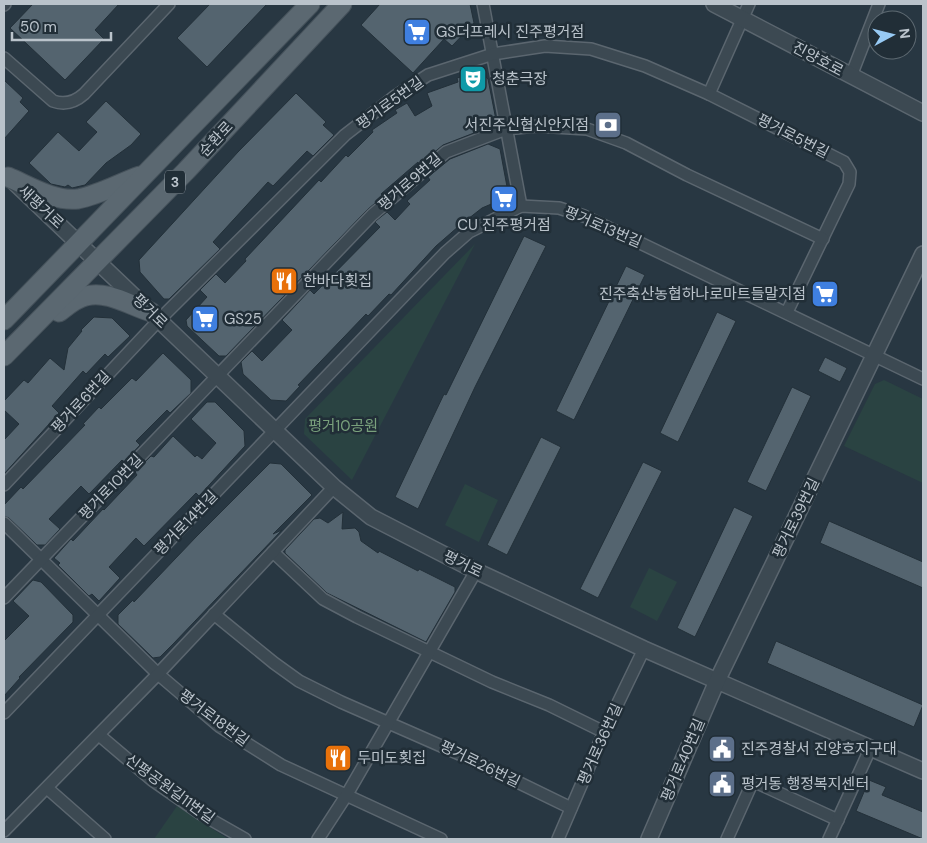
<svg xmlns="http://www.w3.org/2000/svg" width="927" height="843" font-family="'DM Sans','Noto Sans KR',sans-serif">
<style>
.green{fill:#2a4342}
.building{fill:#54646f;stroke:#233039}
.lines{fill:none;stroke-linecap:round;stroke-linejoin:round}
.minor-casing{stroke:#5b666f;stroke-width:14}
.tertiary-casing{stroke:#5b666f;stroke-width:18}
.primary-casing{stroke:#46525b;stroke-width:21}
.minor{stroke:#3c4952;stroke-width:11}
.tertiary{stroke:#3c4952;stroke-width:15}
.primary{stroke:#5b6871;stroke-width:19}
.labels{text-anchor:middle;stroke-width:5;stroke-linejoin:round;paint-order:stroke}
.shield{fill:#212e37;stroke:#8c969f;stroke-width:1}
.shield-label{font-size:14px;font-weight:bold;fill:#bac3cb}
.poi-label{font-size:15px;fill:#bac3cb;stroke:#212e37;text-anchor:start}
.street-label{font-size:15px;fill:#bac3cb;stroke:#212e37}
.park-label{font-size:15px;fill:#79a07c;stroke:#212e37}
</style>
<rect width="100%" height="100%" fill="#283742"/>
<g class="green">
<path d="M475,244L352,480L304,434L305,419Z"/>
<path d="M884,380L923,399V483L844,446L875,384Z"/>
<path d="M465,484L498,500L479,542L445,525Z"/>
<path d="M649,568L677,582L657,621L630,607Z"/>
<path d="M177,806L228,839H154Z"/>
</g>
<g class="building">
<path d="M33,4H119L95,30L104,39L65,80L10,28Z"/>
<path d="M210,4H267L207,67L177,38Z"/>
<path d="M380,4H470L474,23L452,46L444,39L413,73L361,25Z"/>
<path d="M480,72L488,79L496,120L492,126L443,145L419,165L418,162L381,194L383,196L381,198L367,210L226,356H219L187,326L186,320L207,297L200,290L216,274L225,283L246,261L245,259L319,180L321,182L346,155L348,157L373,132L372,130L397,113L395,110L407,103L415,116L432,106L427,93L458,82L457,78Z"/>
<path d="M4,80L23,98L20,102L29,111L4,139Z"/>
<path d="M296,93L326,122L323,125L334,135L313,156L307,151L273,186L268,182L213,242L220,249L169,299H164L140,272L139,260L238,152Z"/>
<path d="M106,101L141,134L131,145L106,163L85,185L72,188L68,185L65,187L51,184L29,163L58,132L79,151L97,132L86,122Z"/>
<path d="M488,144L500,149L508,192L496,202L482,208L459,226L436,246L391,295L389,294L368,316L366,314L298,385L300,386L286,401L271,400L243,374L241,362L252,351L262,361L292,330L282,320L310,290L314,294L380,227L375,222L377,220L387,212L395,220L410,204L407,201L430,180L428,177L450,159Z"/>
<path d="M524,236L546,246L475,387L418,509L395,497L444,394L446,395Z"/>
<path d="M626,266L645,275L574,420L556,411Z"/>
<path d="M717,312L736,321L678,442L660,433Z"/>
<path d="M94,317L112,318L130,336L108,357L105,354L86,374L83,371L52,406L59,413L4,474V440L19,424L4,410V401L24,380L28,383L50,358L64,370L68,348L82,331L81,330Z"/>
<path d="M163,353L191,380V393L170,413L167,410L136,441L140,445L124,462L122,460L89,494L81,486L49,519L60,529L45,545H37L9,518L4,516V505L21,487L23,489L85,425L83,424L99,407L101,409L132,378L136,381Z"/>
<path d="M825,357L847,368L840,382L818,371Z"/>
<path d="M792,387L811,396L766,491L747,482Z"/>
<path d="M207,402H215L244,431L245,446L199,496L196,493L144,546L136,538L109,567L120,578L99,601L92,594L89,596L58,565L60,563L54,558L71,539L73,541L103,509L104,510L137,475L135,472L151,456L154,457L173,436L195,457L197,455L202,459L216,443L191,419Z"/>
<path d="M541,437L561,447L507,555L487,545Z"/>
<path d="M643,462L662,471L598,598L580,589Z"/>
<path d="M270,463L281,464L312,495L273,534L282,530L174,643L160,657L153,658L118,624V615L133,600L134,602L196,537Z"/>
<path d="M734,507L753,516L695,637L677,628Z"/>
<path d="M343,512L342,529L355,528L359,532L361,541L378,553L379,551L418,571L419,569L455,587V592L426,642L327,593L285,553V550L314,519L320,518L328,523Z"/>
<path d="M829,521L923,562V588L820,543Z"/>
<path d="M33,580L41,582L73,615V622L19,677L20,678L4,696V641L29,616L13,601Z"/>
<path d="M776,641L923,705L914,727L767,663Z"/>
<path d="M869,780L886,787L882,795L923,812V839L856,811Z"/>
</g>
<g class="lines">
<g class="minor-casing">
<g id="minor">
<path d="M483,4L521,206"/>
<path d="M4,5L5,4"/>
<path d="M4,58L53,101C64,105 75,102 84,94L169,4"/>
<path d="M851,76L879,4"/>
<path d="M709,94L749,4"/>
<path d="M4,485L159,320L345,135L394,97L428,75L493,54L545,46L591,49L645,66L709,94L844,162L850,172L849,184L787,312"/>
<path d="M4,523L158,674L219,726L281,765L441,839"/>
<path d="M273,552L323,599L357,617L492,682L549,705L604,732"/>
<path d="M4,598L372,215L446,152L506,129L537,126L587,129L626,143L687,175L823,239"/>
<path d="M214,614L274,663L299,681L341,702L464,756L571,808"/>
<path d="M4,713L445,253L469,232L521,206L559,208L584,216L923,379"/>
<path d="M99,735L152,780L201,814L245,839"/>
<path d="M47,788L105,839"/>
<path d="M4,831L158,674L334,487"/>
<path d="M318,839L346,796L476,571"/>
<path d="M558,839L604,732L644,649"/>
<path d="M727,839L753,781L838,820"/>
<path d="M829,839L871,747"/>
</g>
</g>
<g class="tertiary-casing">
<g id="tertiary">
<path d="M714,4L923,113"/>
<path d="M15,183L334,487L371,517L476,571L644,649L923,771"/>
<path d="M649,839L717,681L923,254"/>
</g>
</g>
<g class="primary-casing">
<g id="primary">
<path d="M8,177C29,186 55,202 78,199C99,195 120,183 140,176"/>
<path d="M59,312C67,306 76,298 86,296C107,290 131,306 151,312"/>
<path d="M4,320L310,4"/>
<path d="M4,356L186,171L342,4"/>
</g>
</g>
<use href="#minor" class="minor"/>
<use href="#tertiary" class="tertiary"/>
<use href="#primary" class="primary"/>
</g>
<defs>
<g id="supermarket-square" transform="scale(1.4375)"><rect x="-9" y="-9" width="18" height="18" rx="4" fill="#3f7fe0" stroke="#212e37"/><path d="M-6-5.5h2.5l.6 2H6L4.5 2H-2.5L-4.4-4H-6ZM-1.5 3.2a1.3 1.3 0 1 0 .1 0ZM3 3.2a1.3 1.3 0 1 0 .1 0Z" fill="#fff"/></g>
<g id="theatre-square" transform="scale(1.4375)"><rect x="-9" y="-9" width="18" height="18" rx="4" fill="#0f9aa8" stroke="#212e37"/><path d="M-5-5.5Q0-4 5-5.5V0Q5 5 0 6Q-5 5-5 0ZM-3.3-2.5H-1v1.5H-3.3ZM1-2.5H3.3v1.5H1ZM-2.8 1Q0 5.5 2.8 1Z" fill="#fff"/></g>
<g id="bank-square" transform="scale(1.4375)"><rect x="-9" y="-9" width="18" height="18" rx="4" fill="#5c6f8a" stroke="#212e37"/><path d="M-6-4H6V4H-6ZM0-2.3a2.3 2.3 0 1 0 0 4.6a2.3 2.3 0 1 0 0-4.6Z" fill="#fff"/></g>
<g id="restaurant-square" transform="scale(1.4375)"><rect x="-9" y="-9" width="18" height="18" rx="4" fill="#e8710a" stroke="#212e37"/><path d="M-5-6h1v4h1v-4h1v4h1v-4h1v5L-1.5 .5V6h-2V.5L-5-1ZM5-6V6H3V1.5H1.5Q1.5-4 5-6Z" fill="#fff"/></g>
<g id="civic-square" transform="scale(1.4375)"><rect x="-9" y="-9" width="18" height="18" rx="4" fill="#5c6f8a" stroke="#212e37"/><path d="M-.6-6.5H3V-4.5H.6V-3L4-1V1h2V6H-6V1h2V-1L-.6-3ZM-1.2 2.5V6h2.4V2.5Z" fill="#fff"/></g>
</defs>
<g fill-rule="evenodd">
<use href="#supermarket-square" x="417" y="32"/>
<use href="#theatre-square" x="473" y="79"/>
<use href="#bank-square" x="608" y="125"/>
<use href="#supermarket-square" x="504" y="199"/>
<use href="#restaurant-square" x="284" y="281"/>
<use href="#supermarket-square" x="825" y="294"/>
<use href="#supermarket-square" x="205" y="319"/>
<use href="#civic-square" x="722" y="749"/>
<use href="#restaurant-square" x="338" y="758"/>
<use href="#civic-square" x="722" y="784"/>
</g>
<g class="labels">
<rect class="shield" x="165" y="170.5" width="20" height="23" rx="4"/>
<g class="shield-label">
<text x="175" y="187">3</text>
</g>
<g class="poi-label">
<text x="436" y="37">GS더프레시 진주평거점</text>
<text x="492" y="84">청춘극장</text>
<text x="589" y="130" text-anchor="end">서진주신협신안지점</text>
<text x="504" y="230" text-anchor="middle">CU 진주평거점</text>
<text x="303" y="286">한바다횟집</text>
<text x="806" y="299" text-anchor="end">진주축산농협하나로마트들말지점</text>
<text x="224" y="324">GS25</text>
<text x="741" y="754">진주경찰서 진양호지구대</text>
<text x="357" y="763">두미도횟집</text>
<text x="741" y="789">평거동 행정복지센터</text>
</g>
<g class="street-label">
<text transform="translate(818 59) rotate(28)" y="5">진양호로</text>
<text transform="translate(390 103) rotate(-36)" y="5">평거로5번길</text>
<text transform="translate(793 136) rotate(27)" y="5">평거로5번길</text>
<text transform="translate(216 139) rotate(-47)" y="5">순환로</text>
<text transform="translate(410 182) rotate(-41)" y="5">평거로9번길</text>
<text transform="translate(41 207) rotate(43)" y="5">새평거로</text>
<text transform="translate(603 227) rotate(23)" y="5">평거로13번길</text>
<text transform="translate(150 311) rotate(44)" y="5">평거로</text>
<text transform="translate(81 402) rotate(-47)" y="5">평거로6번길</text>
<text transform="translate(111 487) rotate(-46)" y="5">평거로10번길</text>
<text transform="translate(796 518) rotate(-64)" y="5">평거로39번길</text>
<text transform="translate(186 523) rotate(-46)" y="5">평거로14번길</text>
<text transform="translate(463 564) rotate(26)" y="5">평거로</text>
<text transform="translate(214 718) rotate(37)" y="5">평거로18번길</text>
<text transform="translate(600 744) rotate(-66)" y="5">평거로36번길</text>
<text transform="translate(683 760) rotate(-67)" y="5">평거로40번길</text>
<text transform="translate(480 764) rotate(26)" y="5">평거로26번길</text>
<text transform="translate(170 789) rotate(36)" y="5">신평공원길11번길</text>
</g>
<g class="park-label">
<text x="343" y="431">평거10공원</text>
</g>
</g>
<rect width="927" height="843" fill="none" stroke="#bac3cb" stroke-width="10"/>
<g transform="translate(892 35) rotate(83)"><circle r="24" fill="#212e37" stroke="#5e6a72"/>
<path d="M0-4L9 19L0 12L-9 19Z" fill="#97caf4"/>
<text y="-8" font-size="14" font-weight="bold" text-anchor="middle" fill="#bac3cb">N</text>
</g>
<path d="M12 32v8h99v-8" fill="none" stroke="#bac3cb" stroke-width="2.5"/>
<text x="20" y="32" font-size="15" fill="#bac3cb" stroke="#212e37" stroke-width="4" paint-order="stroke">50 m</text>
</svg>
